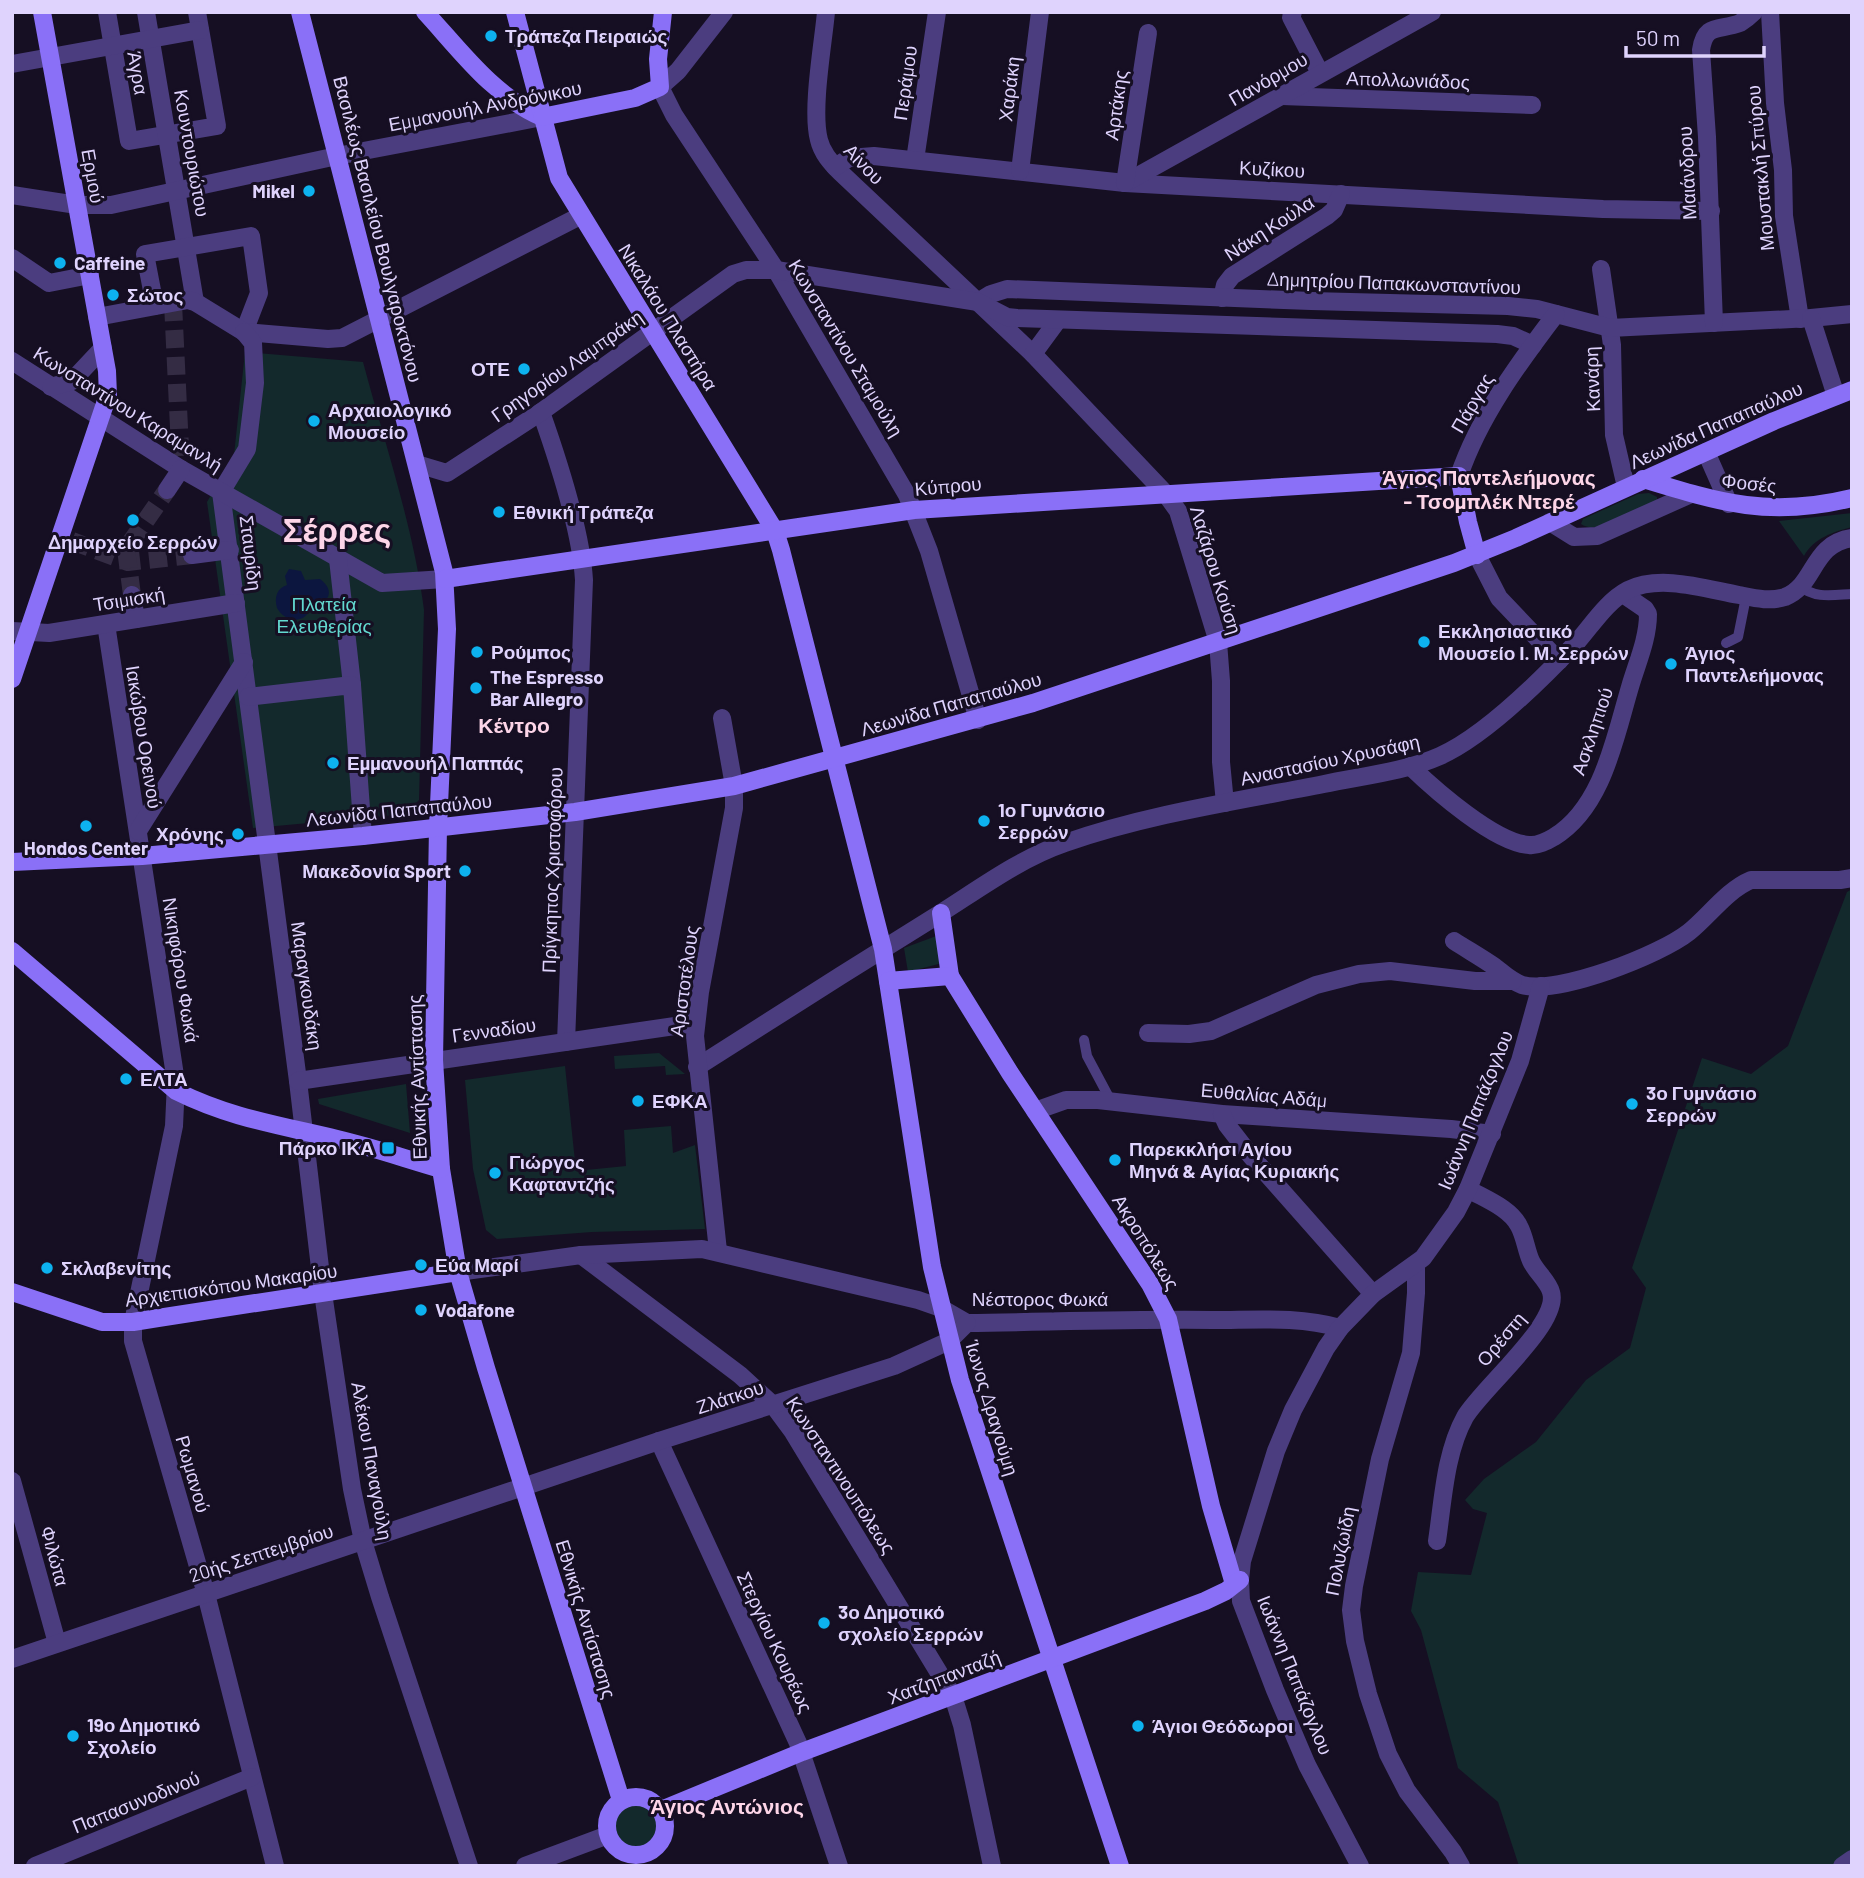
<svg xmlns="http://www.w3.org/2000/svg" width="1864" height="1878" font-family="Barlow,sans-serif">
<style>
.green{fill:#13292c}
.water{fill:#0c163f}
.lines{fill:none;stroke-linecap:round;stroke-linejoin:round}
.street-tunnel{stroke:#342c44;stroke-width:18;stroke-dasharray:18 9;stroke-linecap:butt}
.lane{stroke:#4b3d7f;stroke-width:10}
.street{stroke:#4b3d7f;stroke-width:18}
.secondary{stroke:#8a70f7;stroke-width:18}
.poi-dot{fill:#0db2ef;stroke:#160f23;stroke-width:2.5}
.labels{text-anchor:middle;stroke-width:6;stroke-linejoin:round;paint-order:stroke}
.poi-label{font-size:19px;font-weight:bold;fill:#dfd3fd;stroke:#160f23;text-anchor:start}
.street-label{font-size:19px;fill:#dfd3fd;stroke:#160f23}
.park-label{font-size:19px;fill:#63d9d0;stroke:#160f23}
.neighbourhood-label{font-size:21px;font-weight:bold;fill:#fdd5e8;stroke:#160f23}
.town-label{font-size:33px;font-weight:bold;fill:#fdd5e8;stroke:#160f23}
</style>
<rect width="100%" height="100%" fill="#160f23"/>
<g class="green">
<path d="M245,352L363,362C384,441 414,529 424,610L419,800L409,810L396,815L253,828L207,502L234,455Z"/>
<path d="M1649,493L1657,497V500C1640,509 1598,537 1581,524L1583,519L1638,494Z"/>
<path d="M1852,513V527C1833,532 1814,538 1804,556L1779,521Z"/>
<path d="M1852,889V1866H1519L1498,1802L1458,1768L1421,1630L1411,1611L1418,1572L1471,1575L1487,1513L1473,1509L1465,1500L1484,1479L1536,1442L1586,1380L1630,1348L1646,1288L1632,1268L1702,1058L1751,1074L1788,1046L1847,892Z"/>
<path d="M939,935L946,962L908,972L904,948Z"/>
<path d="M659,1053L685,1074L666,1075L665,1066L615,1069L614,1056Z"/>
<path d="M565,1066L576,1171L626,1166L624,1130L671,1126L673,1153L695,1145L705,1229L592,1232L497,1239L486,1230L473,1169L465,1080Z"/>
<path d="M406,1084L410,1133L319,1104L318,1099Z"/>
<circle cx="636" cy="1826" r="21"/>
</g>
<path class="water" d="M289,569L301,571L305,580L320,579C336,591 329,604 311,605C308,625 285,623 277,608C274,597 277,588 287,585L285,576Z"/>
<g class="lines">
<g class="street-tunnel">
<path d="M173,303L181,469"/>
<path d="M72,541L128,562L192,555"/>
<path d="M132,595L126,549L167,490"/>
</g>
<g class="lane">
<path d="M1800,586C1815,599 1833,595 1852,594"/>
<path d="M1726,643L1738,637L1746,597"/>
<path d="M1084,1040L1087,1056L1111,1101"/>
</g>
<g class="street">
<path d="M107,12L129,141L217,126L197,12"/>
<path d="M146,12L195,302"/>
<path d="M724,12L678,71L660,87L674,115L776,270L907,495L929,551L978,720"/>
<path d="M826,12C823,45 811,110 819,140C822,153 831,163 840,172L1033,354L1165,493L1178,511L1218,642L1221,681V762L1225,803"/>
<path d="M1293,12L1291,17L1320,73"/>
<path d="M1770,12L1775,103L1783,170L1784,216L1800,319"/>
<path d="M12,64L200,30"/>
<path d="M1282,96L1532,105"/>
<path d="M915,160L937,12"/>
<path d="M835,167L849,158L874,156L1125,183L1603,209L1711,211"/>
<path d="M1020,171L1040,12"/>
<path d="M1125,183L1432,12"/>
<path d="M1125,183L1148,33"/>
<path d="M12,195L77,205H111L337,156L542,117"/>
<path d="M12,258L49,283L90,275"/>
<path d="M1601,269L1612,345L1614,435L1626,487"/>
<path d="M1222,298L1225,285L1232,276L1327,216L1334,210L1341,194"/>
<path d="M978,302L991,294L1007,289L1311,301L1508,306L1537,309L1610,328L1811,318L1852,314"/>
<path d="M155,306L145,254L251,236L259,293L244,332"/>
<path d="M97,317L188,300L195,302L244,332L328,339L342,338L580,216"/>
<path d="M1811,318L1836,396"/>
<path d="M1714,323L1707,137L1701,50C1705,22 1720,31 1740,23C1745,20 1750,16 1754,12"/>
<path d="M244,332L253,343L255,383L247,449L221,492L298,1081L323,1293L352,1489L363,1541L380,1597L469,1866"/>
<path d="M1033,354L1058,320"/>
<path d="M12,361L181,469L382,583L445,579"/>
<path d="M51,387L72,381L103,348"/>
<path d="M541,412C558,460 581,530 584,580L566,1042"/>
<path d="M1706,452L1729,504"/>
<path d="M417,464L447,473L541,412L733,274L746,270H776L978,302L1007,317L1017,318L1497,334L1513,336L1533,345"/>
<path d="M1459,476C1479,417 1518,364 1556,314"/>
<path d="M167,490L181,469"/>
<path d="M1550,522L1574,537L1597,536L1691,494"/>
<path d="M192,555L230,550"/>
<path d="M1477,555L1499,598L1559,661"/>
<path d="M338,559L352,685"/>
<path d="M132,595L136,619"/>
<path d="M106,624L176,1082L174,1126L133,1322V1341L206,1594L275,1866"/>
<path d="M12,631L49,633L236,603"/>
<path d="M248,697L352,685L363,836"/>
<path d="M1410,766C1435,790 1495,843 1529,845C1538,846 1547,841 1554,837C1603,807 1615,737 1630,687C1637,663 1648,639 1648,614L1645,609L1623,594"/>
<path d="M138,831L244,662"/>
<path d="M1454,941C1468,950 1482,958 1495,967C1504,974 1511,981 1522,985C1558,995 1660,955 1689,932C1709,916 1727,890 1751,880H1840L1852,878"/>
<path d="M1148,1033L1189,1034L1211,1031L1316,985L1359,974L1390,971L1475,981H1513"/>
<path d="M697,1067C775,1017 854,967 933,918C975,892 1018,859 1065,843C1148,814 1238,801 1324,784C1362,776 1404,772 1440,756C1485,736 1543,678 1577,642C1592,625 1607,601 1628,590C1660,574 1706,589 1739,595C1754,598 1770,602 1785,597C1816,585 1811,544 1852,538"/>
<path d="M298,1081L695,1023"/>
<path d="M1035,1111L1066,1100H1098L1222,1114L1451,1129L1492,1134"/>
<path d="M1222,1114L1227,1125L1251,1156L1373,1294"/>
<path d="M718,1251L695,1036L700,992L734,808V786L722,718"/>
<path d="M581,1255L740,1375L773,1405L793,1432L953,1696L962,1725L992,1866"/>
<path d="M1416,1264V1293L1411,1353L1380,1459L1354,1586L1351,1610L1355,1641L1368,1694L1388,1754L1407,1791L1453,1852L1461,1866"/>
<path d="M458,1272L581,1255L702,1249L918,1300L941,1308L967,1323C1049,1322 1131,1319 1213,1320C1255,1320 1299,1316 1340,1328"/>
<path d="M659,1441L798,1743L839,1866"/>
<path d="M12,1481L57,1643"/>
<path d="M1437,1541C1443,1501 1445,1453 1465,1417C1481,1389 1561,1323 1551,1292C1548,1281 1536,1272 1531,1261C1526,1250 1525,1237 1519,1226C1510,1208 1485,1199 1468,1189"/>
<path d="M12,1659L659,1441L894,1366L949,1341L967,1323"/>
<path d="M35,1866L252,1777"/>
<path d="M525,1866L608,1835"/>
<path d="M1360,1866L1307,1765L1275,1690L1241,1601L1240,1580L1242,1561L1276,1451L1293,1410L1326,1348L1340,1328L1373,1294L1423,1258L1456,1212L1468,1189L1520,1061L1541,986"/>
<path d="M1842,1866L1852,1859"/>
</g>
<g class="secondary">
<path d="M300,12L444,572L447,629L438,827L434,1060L441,1169L458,1272L486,1368L621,1800"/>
<path d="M425,12C460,50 493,96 542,117"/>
<path d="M515,12L559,178L775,531L781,550L883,949L932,1267L960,1380L1120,1866"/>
<path d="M542,117L635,98L660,87L658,59L663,12"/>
<path d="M1643,479C1721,503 1770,518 1852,498"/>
<path d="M445,579L914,510L1459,476L1468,522L1477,555"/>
<path d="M12,679L108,395L107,371L42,12"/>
<path d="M12,862L142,856L363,836L575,812L734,786L1033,703L1454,563L1516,538L1774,421L1852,390"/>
<path d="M941,913L950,976"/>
<path d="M12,951L176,1091C230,1118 279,1125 337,1139C372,1147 406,1159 441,1169"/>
<path d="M888,981L950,976L1010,1073L1150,1284L1168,1319L1211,1506L1234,1584"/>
<path d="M12,1292L102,1322H133L158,1318L458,1272"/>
<circle cx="636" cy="1826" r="29"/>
<path d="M661,1810L802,1752L1205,1601L1226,1591L1240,1580"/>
</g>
</g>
<g class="poi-dot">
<circle cx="491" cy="36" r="7"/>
<circle cx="309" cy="191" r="7"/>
<circle cx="60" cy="263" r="7"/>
<circle cx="113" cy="295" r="7"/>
<circle cx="524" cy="369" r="7"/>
<circle cx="314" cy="421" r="7"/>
<circle cx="499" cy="512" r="7"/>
<circle cx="133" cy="520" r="7"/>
<circle cx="1424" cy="642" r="7"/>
<circle cx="477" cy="652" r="7"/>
<circle cx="1671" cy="664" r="7"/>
<circle cx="476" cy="688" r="7"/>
<circle cx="333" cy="763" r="7"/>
<circle cx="984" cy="821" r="7"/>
<circle cx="86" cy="826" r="7"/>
<circle cx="238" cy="834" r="7"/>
<circle cx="465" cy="871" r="7"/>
<circle cx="126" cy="1079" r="7"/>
<circle cx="638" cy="1101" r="7"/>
<circle cx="1632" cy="1104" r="7"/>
<rect x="381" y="1141" width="14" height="14" rx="3.5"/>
<circle cx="1115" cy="1160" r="7"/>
<circle cx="495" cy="1173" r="7"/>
<circle cx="421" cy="1265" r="7"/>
<circle cx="47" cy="1268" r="7"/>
<circle cx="421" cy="1310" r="7"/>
<circle cx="824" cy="1623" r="7"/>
<circle cx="1138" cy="1726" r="7"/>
<circle cx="73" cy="1736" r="7"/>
</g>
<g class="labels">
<g class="poi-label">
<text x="505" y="43">Τράπεζα Πειραιώς</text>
<text x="295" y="198" text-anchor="end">Mikel</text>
<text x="74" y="270">Caffeine</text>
<text x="127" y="302">Σώτος</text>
<text x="510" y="376" text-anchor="end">ΟΤΕ</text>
<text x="328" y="417">Αρχαιολογικό<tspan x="328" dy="22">Μουσείο</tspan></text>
<text x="513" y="519">Εθνική Τράπεζα</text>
<text x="133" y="549" text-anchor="middle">Δημαρχείο Σερρών</text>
<text x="1438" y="638">Εκκλησιαστικό<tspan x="1438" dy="22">Μουσείο Ι. Μ. Σερρών</tspan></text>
<text x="491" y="659">Ρούμπος</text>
<text x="1685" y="660">Άγιος<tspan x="1685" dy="22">Παντελεήμονας</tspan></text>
<text x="490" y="684">The Espresso<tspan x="490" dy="22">Bar Allegro</tspan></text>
<text x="347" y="770">Εμμανουήλ Παππάς</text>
<text x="998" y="817">1ο Γυμνάσιο<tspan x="998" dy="22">Σερρών</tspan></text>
<text x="224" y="841" text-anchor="end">Χρόνης</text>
<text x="86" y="855" text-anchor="middle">Hondos Center</text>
<text x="451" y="878" text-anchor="end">Μακεδονία Sport</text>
<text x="140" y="1086">ΕΛΤΑ</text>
<text x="1646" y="1100">3ο Γυμνάσιο<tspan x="1646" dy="22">Σερρών</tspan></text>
<text x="652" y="1108">ΕΦΚΑ</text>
<text x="374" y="1155" text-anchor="end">Πάρκο ΙΚΑ</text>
<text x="1129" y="1156">Παρεκκλήσι Αγίου<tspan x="1129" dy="22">Μηνά &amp; Αγίας Κυριακής</tspan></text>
<text x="509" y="1169">Γιώργος<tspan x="509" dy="22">Καφταντζής</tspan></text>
<text x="435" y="1272">Εύα Μαρί</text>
<text x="61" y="1275">Σκλαβενίτης</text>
<text x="435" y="1317">Vodafone</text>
<text x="838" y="1619">3ο Δημοτικό<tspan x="838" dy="22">σχολείο Σερρών</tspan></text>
<text x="87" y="1732">19ο Δημοτικό<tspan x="87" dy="22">Σχολείο</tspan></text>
<text x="1152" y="1733">Άγιοι Θεόδωροι</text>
</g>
<g class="street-label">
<text transform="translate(138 73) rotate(80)" y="7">Άγρα</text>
<text transform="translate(1268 79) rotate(-30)" y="7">Πανόρμου</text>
<text transform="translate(1408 80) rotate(2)" y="7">Απολλωνιάδος</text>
<text transform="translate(905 83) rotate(-82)" y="7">Περάμου</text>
<text transform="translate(1009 89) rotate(-83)" y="7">Χαράκη</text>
<text transform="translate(1116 105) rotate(-82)" y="7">Αρτάκης</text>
<text transform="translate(485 106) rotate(-11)" y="7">Εμμανουήλ Ανδρόνικου</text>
<text transform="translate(192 153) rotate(80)" y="7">Κουντουριώτου</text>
<text transform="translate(864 164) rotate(46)" y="7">Αίνου</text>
<text transform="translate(1760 168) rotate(-95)" y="7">Μουστακλή Σπύρου</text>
<text transform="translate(1272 169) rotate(3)" y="7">Κυζίκου</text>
<text transform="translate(1687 173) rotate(-93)" y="7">Μαιάνδρου</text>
<text transform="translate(93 176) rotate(80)" y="7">Ερμού</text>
<text transform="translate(1269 228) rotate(-33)" y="7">Νάκη Κούλα</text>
<text transform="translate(378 229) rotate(76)" y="7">Βασιλέως Βασιλείου Βουλγαροκτόνου</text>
<text transform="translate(1394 283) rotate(2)" y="7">Δημητρίου Παπακωνσταντίνου</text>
<text transform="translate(668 317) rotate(58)" y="7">Νικαλάου Πλαστήρα</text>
<text transform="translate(846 348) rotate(59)" y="7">Κωνσταντίνου Σταμούλη</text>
<text transform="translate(567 366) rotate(-35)" y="7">Γρηγορίου Λαμπράκη</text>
<text transform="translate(1592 379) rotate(-92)" y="7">Κανάρη</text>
<text transform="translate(1472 403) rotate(-60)" y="7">Πάργας</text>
<text transform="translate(128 409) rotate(32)" y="7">Κωνσταντίνου Καραμανλή</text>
<text transform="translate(1716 425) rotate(-24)" y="7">Λεωνίδα Παπαπαύλου</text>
<text transform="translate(1749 483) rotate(6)" y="7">Φοσές</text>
<text transform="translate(948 486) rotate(-5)" y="7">Κύπρου</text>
<text transform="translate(251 553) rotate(83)" y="7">Σταυρίδη</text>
<text transform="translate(1216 570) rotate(73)" y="7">Λαζάρου Κούση</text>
<text transform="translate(129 599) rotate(-9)" y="7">Τσιμισκή</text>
<text transform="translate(951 704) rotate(-16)" y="7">Λεωνίδα Παπαπαύλου</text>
<text transform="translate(1592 731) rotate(-71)" y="7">Ασκληπιού</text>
<text transform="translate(144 737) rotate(81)" y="7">Ιακώβου Ορεινού</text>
<text transform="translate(1330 760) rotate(-12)" y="7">Αναστασίου Χρυσάφη</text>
<text transform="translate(399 810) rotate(-6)" y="7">Λεωνίδα Παπαπαύλου</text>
<text transform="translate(552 870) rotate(-88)" y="7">Πρίγκηπος Χριστοφόρου</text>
<text transform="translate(181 970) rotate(81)" y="7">Νικηφόρου Φωκά</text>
<text transform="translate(684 981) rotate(-82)" y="7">Αριστοτέλους</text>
<text transform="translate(307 986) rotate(82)" y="7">Μαραγκουδάκη</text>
<text transform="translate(494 1030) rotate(-8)" y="7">Γενναδίου</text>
<text transform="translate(417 1077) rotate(-92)" y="7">Εθνικής Αντίστασης</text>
<text transform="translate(1264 1095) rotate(5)" y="7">Ευθαλίας Αδάμ</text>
<text transform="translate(1475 1110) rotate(-68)" y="7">Ιωάννη Παπάζογλου</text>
<text transform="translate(1146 1242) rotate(58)" y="7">Ακροπόλεως</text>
<text transform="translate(231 1285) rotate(-8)" y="7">Αρχιεπισκόπου Μακαρίου</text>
<text x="1040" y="1306">Νέστορος Φωκά</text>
<text transform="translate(1501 1339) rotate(-50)" y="7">Ορέστη</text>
<text transform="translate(730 1397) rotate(-18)" y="7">Ζλάτκου</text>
<text transform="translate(992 1408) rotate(73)" y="7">Ίωνος Δραγούμη</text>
<text transform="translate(372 1461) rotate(80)" y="7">Αλέκου Παναγούλη</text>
<text transform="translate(193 1474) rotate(74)" y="7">Ρωμανού</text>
<text transform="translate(841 1475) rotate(57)" y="7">Κωνσταντινουπόλεως</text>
<text transform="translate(1340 1551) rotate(-79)" y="7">Πολυζωίδη</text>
<text transform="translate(261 1553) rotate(-18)" y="7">20ής Σεπτεμβρίου</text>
<text transform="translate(55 1556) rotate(75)" y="7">Φιλώτα</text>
<text transform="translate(586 1619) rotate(73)" y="7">Εθνικής Αντίστασης</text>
<text transform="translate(775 1642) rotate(65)" y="7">Στεργίου Κουρέως</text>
<text transform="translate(1295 1675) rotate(68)" y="7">Ιωάννη Παπάζογλου</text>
<text transform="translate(944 1677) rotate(-21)" y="7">Χατζηπανταζή</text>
<text transform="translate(136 1802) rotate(-22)" y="7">Παπασυνοδινού</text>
</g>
<g class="park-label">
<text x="324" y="611">Πλατεία<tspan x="324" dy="22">Ελευθερίας</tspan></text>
</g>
<g class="neighbourhood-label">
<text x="1489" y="485">Άγιος Παντελεήμονας<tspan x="1489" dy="24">- Τσομπλέκ Ντερέ</tspan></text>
<text x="514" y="733">Κέντρο</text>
<text x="727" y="1814">Άγιος Αντώνιος</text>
</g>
<g class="town-label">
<text x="337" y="542">Σέρρες</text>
</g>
</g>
<rect width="1864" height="1878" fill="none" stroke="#dfd3fd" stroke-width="28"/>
<path d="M1626 46v10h138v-10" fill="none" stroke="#dfd3fd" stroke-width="3.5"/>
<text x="1636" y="46" font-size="21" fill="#dfd3fd" stroke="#160f23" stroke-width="5" paint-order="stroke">50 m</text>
</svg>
